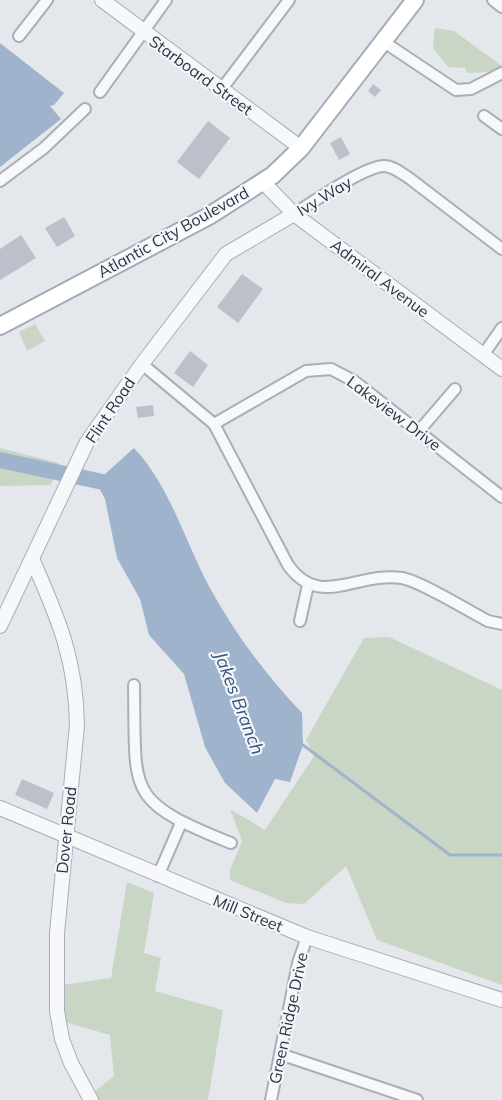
<svg xmlns="http://www.w3.org/2000/svg" width="502" height="1100" font-family="Mulish,sans-serif">
<style>
.green{fill:#c9d6c5}
.water{fill:#9fb4cc}
.lines{fill:none;stroke-linecap:round;stroke-linejoin:round}
.stream{stroke:#9fb4cc;stroke-width:3}
.river{stroke:#9fb4cc;stroke-width:16}
.building{fill:#bbc0ca}
.minor-casing{stroke:#a9aeb7;stroke-width:14}
.tertiary-casing{stroke:#a9aeb7;stroke-width:16}
.primary-casing{stroke:#a3abb8;stroke-width:20}
.minor{stroke:#f7f8fa;stroke-width:10}
.tertiary{stroke:#f7f8fa;stroke-width:14}
.primary{stroke:#fff;stroke-width:16}
.labels{text-anchor:middle;stroke-width:4.5;stroke-linejoin:round;paint-order:stroke}
.street-label{font-size:16px;fill:#2b3445;stroke:#f4f6f9}
.water-label{font-size:18px;font-style:italic;fill:#34527a;stroke:#f4f6f9}
</style>
<rect width="100%" height="100%" fill="#e4e7ec"/>
<g class="green">
<path d="M435,28L454,31L502,66L488,72L467,73L465,68L448,67L433,48Z"/>
<path d="M35,324L45,341L27,351L19,332Z"/>
<path d="M0,448L59,463L51,485L0,486Z"/>
<path d="M389,637L502,690V985L377,940L346,866L304,904L286,903L230,880V870L242,841L230,809L265,830L314,756L306,740L364,638Z"/>
<path d="M127,882L154,893L144,953L161,958L155,991L223,1010L208,1100H97L93,1093L114,1076L110,1035L65,1022L62,985L111,978Z"/>
</g>
<g class="water">
<path d="M0,43L64,93L54,105L50,106L61,119L0,167Z"/>
<path d="M134,448C170,486 185,542 210,588C235,634 266,675 302,713L303,745L290,782L275,779L257,813L225,783L205,747L184,674L149,635L140,599L117,558L105,499L96,482Z"/>
</g>
<g class="lines">
<path class="stream" d="M303,745L450,855H502"/>
<path class="river" d="M0,460L117,485"/>
</g>
<g class="building">
<path d="M373,84L381,90L375,97L368,91Z"/>
<path d="M208,121L230,138L199,179L177,162Z"/>
<path d="M341,137L350,154L339,160L330,143Z"/>
<path d="M64,217L75,236L57,247L45,228Z"/>
<path d="M21,235L36,258L0,280V249Z"/>
<path d="M242,274L263,289L238,323L217,307Z"/>
<path d="M190,351L208,365L193,387L174,373Z"/>
<path d="M153,405L154,416L138,418L136,407Z"/>
<path d="M22,779L54,793L47,809L15,795Z"/>
</g>
<g class="lines">
<g class="minor-casing">
<g id="minor">
<path d="M493,0L502,7"/>
<path d="M19,36L47,0"/>
<path d="M384,42L456,90L471,89L502,73"/>
<path d="M221,90L289,0"/>
<path d="M100,92L166,0"/>
<path d="M484,116L502,129"/>
<path d="M0,181L44,148L85,109"/>
<path d="M294,214C311,203 365,166 384,166C393,166 401,173 409,178L502,249"/>
<path d="M483,355L502,328"/>
<path d="M142,364L214,424L288,565C320,610 357,571 402,578C420,581 469,611 488,621L502,624"/>
<path d="M214,424L306,371L331,369L354,381L502,497"/>
<path d="M419,431L455,389"/>
<path d="M300,621L308,585"/>
<path d="M134,685C136,794 124,800 231,843"/>
<path d="M158,876L181,823"/>
<path d="M280,1054L417,1100"/>
<path d="M271,1100L298,963L307,937"/>
</g>
</g>
<g class="tertiary-casing">
<g id="tertiary">
<path d="M102,0L301,148"/>
<path d="M263,182L294,214L502,369"/>
<path d="M33,561C59,620 76,660 77,725L57,933V1011L62,1039L71,1063L91,1100"/>
<path d="M0,626L87,442L142,364L226,254L294,214"/>
<path d="M0,808L307,937L502,1000"/>
</g>
</g>
<g class="primary-casing">
<path id="primary" d="M0,326L209,216L273,175L301,148L415,0"/>
</g>
<use href="#minor" class="minor"/>
<use href="#tertiary" class="tertiary"/>
<use href="#primary" class="primary"/>
</g>
<g class="labels">
<g class="street-label">
<text transform="translate(201 75) rotate(36)" y="6">Starboard Street</text>
<text transform="translate(324 196) rotate(-31)" y="6">Ivy Way</text>
<text transform="translate(173 232) rotate(-29)" y="6">Atlantic City Boulevard</text>
<text transform="translate(380 278) rotate(37)" y="6">Admiral Avenue</text>
<text transform="translate(110 410) rotate(-56)" y="6">Flint Road</text>
<text transform="translate(394 413) rotate(37)" y="6">Lakeview Drive</text>
<text transform="translate(66 830) rotate(-84)" y="6">Dover Road</text>
<text transform="translate(248 913) rotate(22)" y="6">Mill Street</text>
<text transform="translate(288 1018) rotate(-78)" y="6">Green Ridge Drive</text>
</g>
<g class="water-label">
<text transform="translate(239 703) rotate(69)" y="6">Jakes Branch</text>
</g>
</g>
</svg>
